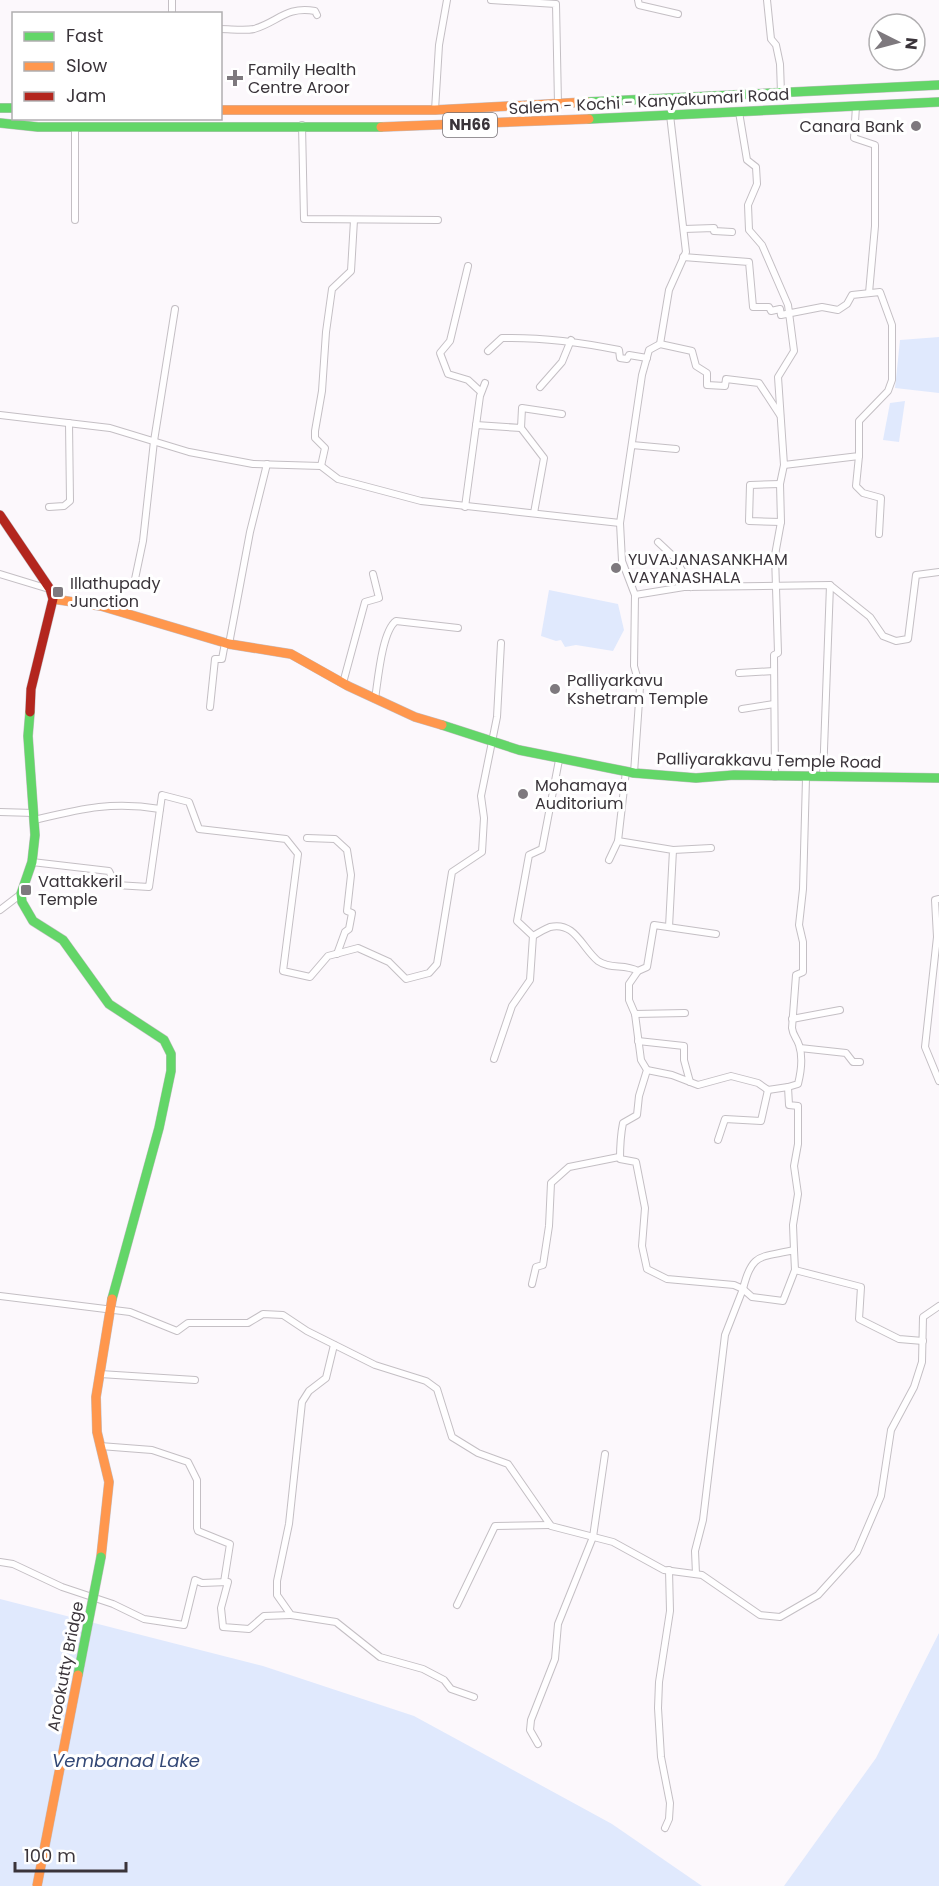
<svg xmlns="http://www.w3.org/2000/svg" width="939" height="1886" font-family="Poppins,sans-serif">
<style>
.water{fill:#e0e9fd}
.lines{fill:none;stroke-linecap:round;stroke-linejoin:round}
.street-casing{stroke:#c4bfc4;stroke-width:8}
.fast-casing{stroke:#c4bfc4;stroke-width:10}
.slow-casing{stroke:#c4bfc4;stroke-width:10}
.jam-casing{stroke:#c4bfc4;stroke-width:10}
.street{stroke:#fffeff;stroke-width:6}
.fast{stroke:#63d668;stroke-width:9}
.slow{stroke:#ff974d;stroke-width:9}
.jam{stroke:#b3261e;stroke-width:9}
.fast-bridge-casing{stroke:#c4bfc4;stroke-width:10;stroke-linecap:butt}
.slow-bridge-casing{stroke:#c4bfc4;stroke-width:10;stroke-linecap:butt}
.fast-bridge{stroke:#63d668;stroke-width:9}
.slow-bridge{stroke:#ff974d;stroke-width:9}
.poi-dot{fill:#7e797e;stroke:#fff;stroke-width:2}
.labels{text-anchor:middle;stroke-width:6;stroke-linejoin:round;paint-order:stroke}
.shield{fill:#fff;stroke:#757175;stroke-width:1.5}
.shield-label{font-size:15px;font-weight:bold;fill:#3a343a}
.poi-label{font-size:16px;fill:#3a343a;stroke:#fff;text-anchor:start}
.street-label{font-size:16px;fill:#3a343a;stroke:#fff}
.water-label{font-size:18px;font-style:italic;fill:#334876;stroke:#fff}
</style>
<rect width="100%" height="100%" fill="#fcf8fc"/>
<g class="water">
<path d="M939,337V393L895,388L900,340Z"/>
<path d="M905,401L899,442L883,440L890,403Z"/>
<path d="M549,590L618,604L624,630L613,651L576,645L565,647L561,640L556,641L541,636Z"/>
<path d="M0,1599L263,1666L414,1716L612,1824L702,1886H0Z"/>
<path d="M939,1633V1886H784L876,1758Z"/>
</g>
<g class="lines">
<g class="street-casing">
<g id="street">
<path d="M491,0L556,4L558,104"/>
<path d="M638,0L639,5L678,14"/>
<path d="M767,0L771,39L776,45L780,64L781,93"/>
<path d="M172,14V0"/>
<path d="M220,29C231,29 244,31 254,29C278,22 286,6 315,11L317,15"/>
<path d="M856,106L854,138L875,145V226L869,293"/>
<path d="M435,110L439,45L447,0"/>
<path d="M302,125L304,219L438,220"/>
<path d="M75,127V220"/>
<path d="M684,229L714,228V231L732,232"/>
<path d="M683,257L749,262L753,307H769L771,311L780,309L781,315L822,307L838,310L847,304L852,295L880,292L892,325V380L888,391L859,421V456L784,465L778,377L794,351L788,305L762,245L749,230L748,205L757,184L756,167L747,160L739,112"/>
<path d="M468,266L450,341L440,353L448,374L468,380L481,392"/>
<path d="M660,344L692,351L696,366L707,373V385L725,386L726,379L759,383L780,415"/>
<path d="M488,351L502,338C543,337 580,342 619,350L620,358L627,359L629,355L647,358"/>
<path d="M540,387L562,362L571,340"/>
<path d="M0,415L110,428L189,452L253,464L321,466L338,479L421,501L620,523"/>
<path d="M476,425L521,428L522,408L562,414"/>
<path d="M521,428L544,458L534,513"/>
<path d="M632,445L676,449"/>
<path d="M859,456L856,486L863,493L881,498L879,534"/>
<path d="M321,466L325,448L315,438V431L322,391L326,332L332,289L351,271L354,220"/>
<path d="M780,484L750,485L749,521L781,522"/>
<path d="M49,507L64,506L70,501L69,423"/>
<path d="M465,507L480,396L485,383"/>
<path d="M658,542L675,558L691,587"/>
<path d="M0,574L49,589"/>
<path d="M135,579L143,541L154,441L175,309"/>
<path d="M635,595L684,587L830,585L870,617L883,636L896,641L908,639L916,575L939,572"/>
<path d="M229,644L250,532L267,464"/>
<path d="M739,673L774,671"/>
<path d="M343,683L365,602L379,598L373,574"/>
<path d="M375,699C378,680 382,631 396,621L458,628"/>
<path d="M210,707L215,659H222L225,643"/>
<path d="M742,709L774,704"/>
<path d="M626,771L618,841L673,850L669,927"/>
<path d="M634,773L640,687L634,666L635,595L622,561L620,523L642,375L649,350L660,344L669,290L686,252L670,115"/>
<path d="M775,777L774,655L778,653L775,555L781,522L780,484L784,465"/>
<path d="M823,777L830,585"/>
<path d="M0,812L34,813"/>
<path d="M34,820C81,809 111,801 160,809"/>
<path d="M307,838L335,839L347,850L351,875L347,911L352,913L349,929L345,932L337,954"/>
<path d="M673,850L711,848"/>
<path d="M609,860L618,841"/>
<path d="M32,862L109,871L116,885L149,887L162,795L189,802L199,829L286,839L298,854L283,971L310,977L328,956L358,948L389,962L406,979L429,973L437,964L452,872L482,852L484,818L481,796L497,717L501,643"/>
<path d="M939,899L935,900L937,937L925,1047L939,1081"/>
<path d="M0,910L21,894"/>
<path d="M533,936C538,933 545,929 550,927C575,921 582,948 598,961C611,970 624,963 638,971L629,984V1000L635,1014L641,1060L647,1070L639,1096L637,1115L623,1123C621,1133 620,1149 620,1159L636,1162L645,1208L642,1246L647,1269L667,1279L734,1285L743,1289C752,1252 760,1258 794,1250L795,1270"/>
<path d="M638,971L647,967L654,925L716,934"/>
<path d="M635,1014L685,1013"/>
<path d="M792,1019L840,1010"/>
<path d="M638,1041L684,1046V1060L690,1082"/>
<path d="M800,1048L846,1053L853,1062H860"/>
<path d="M494,1059L512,1006L530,980L533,936L517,921L529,855L542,849L559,760"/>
<path d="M647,1070L672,1075L698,1085L731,1076L758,1083L768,1090L788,1087"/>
<path d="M718,1140L725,1119L761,1121L768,1090"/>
<path d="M794,1250L793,1225L798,1194L794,1166L798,1144V1106L789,1105L788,1087L798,1084C801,1072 803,1057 799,1045C797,1038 793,1036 792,1028L796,975L803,972V942L799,925L803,889L806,778"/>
<path d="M532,1284L536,1267L543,1265L549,1226L551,1183L569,1167L619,1157"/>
<path d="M0,1296L130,1312L177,1331L188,1323H248L263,1314L283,1315L307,1331L375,1365L426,1381L437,1389L452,1437L478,1453L508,1464L551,1526L613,1542L664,1570L702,1575L760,1615L780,1617L818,1595L857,1552L881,1496L891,1430L914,1387L922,1362L923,1317L939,1306"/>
<path d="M334,1345L326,1378L309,1391L302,1402L289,1524L277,1581V1595L291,1615L336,1622L380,1657L423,1669L444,1680L451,1689L474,1697"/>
<path d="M100,1374L195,1380"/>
<path d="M100,1446L152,1450L188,1462L197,1480V1528L198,1531L230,1544L224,1582"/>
<path d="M0,1562L13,1564L62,1587L113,1604L144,1619L184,1625L195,1580L202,1583L228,1582L221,1608L223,1627L249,1629L264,1616L291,1615"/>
<path d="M696,1574L695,1551L703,1520L725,1335L743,1289L752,1297L783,1301L795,1270L861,1287L859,1319L899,1339L923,1341"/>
<path d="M457,1605L495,1526L550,1525"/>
<path d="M538,1744L530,1730L531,1720L555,1659L558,1624L593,1537L605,1454"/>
<path d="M665,1828L669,1819L670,1803L661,1757L658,1708L659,1682L670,1611L669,1570"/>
</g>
</g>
<g class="fast-casing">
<g id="fast">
<path d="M587,102L939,85"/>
<path d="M0,108H14"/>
<path d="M589,119L939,102"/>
<path d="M0,123L38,127H381"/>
<path d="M30,712L28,736L35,835L32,862L21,894L22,902L33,921L63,940L109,1004L164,1040L171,1054V1071L159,1128L112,1299"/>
<path d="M442,725L519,750L634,773L696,778L734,775L939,778"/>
</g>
</g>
<g class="slow-casing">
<g id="slow">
<path d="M220,110H435L587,102"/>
<path d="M381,127L589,119"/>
<path d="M53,599L101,606L229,644L291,654L348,686L415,717L442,725"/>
<path d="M101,1557L109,1482L97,1432L96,1397L112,1299"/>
</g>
</g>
<g class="jam-casing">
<path id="jam" d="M0,515L50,589L53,599L31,689L30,712"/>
</g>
<use href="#street" class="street"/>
<use href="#fast" class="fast"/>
<use href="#slow" class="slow"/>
<use href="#jam" class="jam"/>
<g class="fast-bridge-casing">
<path id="fast-bridge" d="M78,1675L101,1557"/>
</g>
<g class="slow-bridge-casing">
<path id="slow-bridge" d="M37,1886L78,1675"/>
</g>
<use href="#fast-bridge" class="fast-bridge"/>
<use href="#slow-bridge" class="slow-bridge"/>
</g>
<g class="poi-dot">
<path d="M232 69h6v6h6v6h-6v6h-6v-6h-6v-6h6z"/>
<circle cx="916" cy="126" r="6"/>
<circle cx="616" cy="568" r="6"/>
<rect x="52" y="586" width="12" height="12" rx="3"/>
<circle cx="555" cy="689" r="6"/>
<circle cx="523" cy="794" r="6"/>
<rect x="20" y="884" width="12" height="12" rx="3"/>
</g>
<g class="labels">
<rect class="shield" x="443" y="113" width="54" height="24" rx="4.5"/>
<g class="shield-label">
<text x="470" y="130">NH66</text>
</g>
<g class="poi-label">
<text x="248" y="75">Family Health<tspan x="248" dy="18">Centre Aroor</tspan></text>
<text x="904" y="132" text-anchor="end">Canara Bank</text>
<text x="628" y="565">YUVAJANASANKHAM<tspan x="628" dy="18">VAYANASHALA</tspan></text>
<text x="70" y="589">Illathupady<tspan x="70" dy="18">Junction</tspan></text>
<text x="567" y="686">Palliyarkavu<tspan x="567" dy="18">Kshetram Temple</tspan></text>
<text x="535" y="791">Mohamaya<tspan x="535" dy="18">Auditorium</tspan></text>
<text x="38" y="887">Vattakkeril<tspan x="38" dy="18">Temple</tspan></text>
</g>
<g class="street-label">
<text transform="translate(649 101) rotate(-3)" y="6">Salem - Kochi - Kanyakumari Road</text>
<text transform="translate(769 760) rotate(1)" y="6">Palliyarakkavu Temple Road</text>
<text transform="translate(65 1666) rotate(-79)" y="6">Arookutty Bridge</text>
</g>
<g class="water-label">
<text x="126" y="1767">Vembanad Lake</text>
</g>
</g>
<rect x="12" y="12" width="210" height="108" fill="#ffffff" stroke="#b0aeb0" stroke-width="1.5"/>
<rect x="24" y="32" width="30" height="9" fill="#63d668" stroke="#b0aeb0" stroke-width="1.5"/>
<text x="66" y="42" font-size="18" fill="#3a343a">Fast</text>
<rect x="24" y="62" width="30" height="9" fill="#ff974d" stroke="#b0aeb0" stroke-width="1.5"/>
<text x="66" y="72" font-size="18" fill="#3a343a">Slow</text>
<rect x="24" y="92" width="30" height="9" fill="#b3261e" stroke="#b0aeb0" stroke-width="1.5"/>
<text x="66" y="102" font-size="18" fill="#3a343a">Jam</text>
<g transform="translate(897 42) rotate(96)"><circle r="28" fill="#ffffff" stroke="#b0aeb0" stroke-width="1.5"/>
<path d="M0-4.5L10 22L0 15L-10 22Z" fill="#7e797e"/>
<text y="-9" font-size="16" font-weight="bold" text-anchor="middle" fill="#3a343a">N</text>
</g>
<path d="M15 1862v9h111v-9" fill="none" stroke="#3a343a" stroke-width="3"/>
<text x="24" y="1862" font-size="18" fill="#3a343a" stroke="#ffffff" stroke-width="4.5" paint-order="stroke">100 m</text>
</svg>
